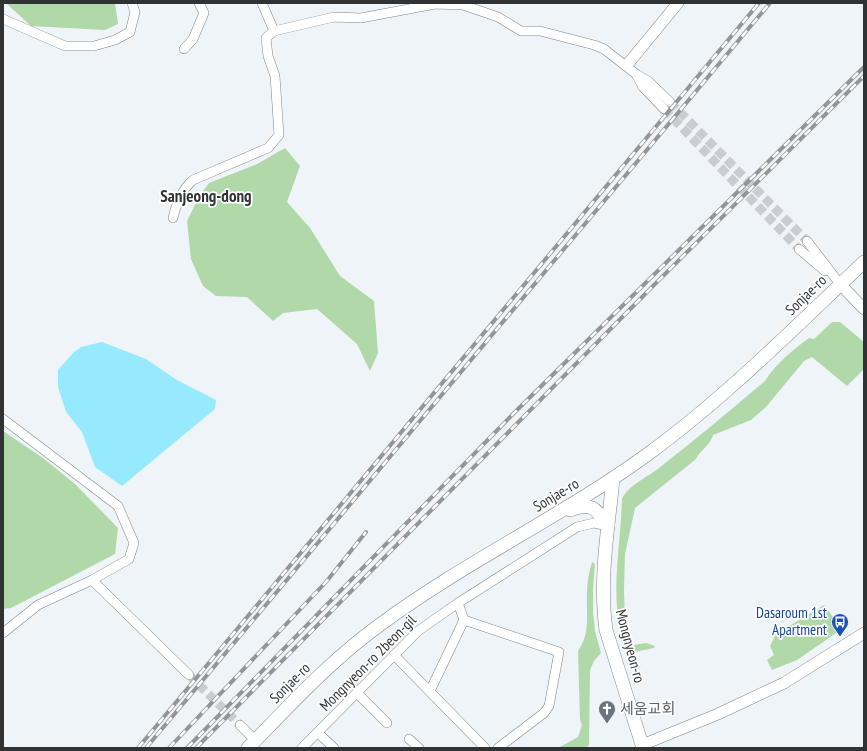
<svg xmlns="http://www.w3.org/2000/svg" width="867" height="751" font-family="'PT Sans Narrow','Noto Sans KR',sans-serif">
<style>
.green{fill:#b0d8a8}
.water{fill:#97eafd}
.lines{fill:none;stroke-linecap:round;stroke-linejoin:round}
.minor-tunnel{stroke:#c9cdd2;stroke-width:9;stroke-dasharray:9 4.5;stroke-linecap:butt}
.minor-casing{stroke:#7f8488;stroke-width:10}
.tertiary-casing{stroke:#7f8488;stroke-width:12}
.secondary-casing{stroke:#7f8488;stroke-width:14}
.minor{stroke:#fff;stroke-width:9}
.tertiary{stroke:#fff;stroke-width:11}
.secondary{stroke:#fff;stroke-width:13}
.rail-casing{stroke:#929699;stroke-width:4}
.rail{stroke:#fff;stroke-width:2.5;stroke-dasharray:8;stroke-linecap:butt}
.labels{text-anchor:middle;stroke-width:3.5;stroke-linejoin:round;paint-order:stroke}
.street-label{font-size:15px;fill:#303234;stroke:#fff}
.transit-label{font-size:15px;fill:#164399;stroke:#fff;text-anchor:end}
.worship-label{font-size:15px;fill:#5b616d;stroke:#fff;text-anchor:start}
.quarter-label{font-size:17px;font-weight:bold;fill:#303234;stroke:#fff}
</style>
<rect width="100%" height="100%" fill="#eff4f9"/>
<g class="green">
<path d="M6,3H115L118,24L105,30L31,26Z"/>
<path d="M285,148L300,166L287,202L310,228L340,276L374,301L378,353L370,371L357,344L317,309L283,313L273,321L247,297L216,296L203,286L191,259L187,221L200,195L209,183L257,164Z"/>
<path d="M832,322H840L864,342V369L847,386L812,357L804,361L766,407L751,420L713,435C710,446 701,449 696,459L635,508L625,554L624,590L625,624L634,645L646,643L655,646L654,648L630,653C626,643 621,634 619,624C612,582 621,540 622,499C629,484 647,478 659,468C695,440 731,410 765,381C776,363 793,350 809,338L814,339Z"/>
<path d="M3,431L43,458L75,484L118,528L115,554L11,608L3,609Z"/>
<path d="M592,562L595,564L593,588V612L595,631L601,653L594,661L590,670L589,745L586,748H558L578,737L582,725L580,720L578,651C591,633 586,613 587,593C587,582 589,572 592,562Z"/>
<path d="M824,605L842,629L797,660L772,670L767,660L774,655L770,646L776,634Z"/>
</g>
<path class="water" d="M102,342L146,359L177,380L216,400L215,409L122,486L95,467L82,432L66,412L58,387V370L74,352L81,347Z"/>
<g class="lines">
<g class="minor-tunnel">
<path d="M670,102L807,241"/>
<path d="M664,109L799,249"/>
<path d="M189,675L240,725"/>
</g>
<g class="minor-casing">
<g id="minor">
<path d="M262,3L274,31"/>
<path d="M3,19L65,46H94L115,40L130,32L135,12L132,3"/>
<path d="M184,49L193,39L204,13L199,3"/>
<path d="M636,74L648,81L670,102"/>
<path d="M173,218C177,202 181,191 193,180L268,148L279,135L275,76L268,56L266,38L274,31L334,17L361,18L435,4L463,5L498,17L521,31H540L594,45L604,49L636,74L643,87L664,109"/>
<path d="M807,241L840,284"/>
<path d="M799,249L825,271"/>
<path d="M3,419L118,506L134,543L129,559L92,580L38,605L3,633"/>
<path d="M92,580L189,675"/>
<path d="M458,603L464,620"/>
<path d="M464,620L559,652L549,706L544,713L498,748"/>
<path d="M394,655L485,748"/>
<path d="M430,691L464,620"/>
<path d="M357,693L387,723"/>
<path d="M240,725L255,740"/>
<path d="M318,733L334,748"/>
<path d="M409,739L419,748"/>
<path d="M302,748L418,631L458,603L577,527L594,523L608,526"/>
</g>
</g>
<g class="tertiary-casing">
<g id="tertiary">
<path d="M627,65L678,3"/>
<path d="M840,284L864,309"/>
<path d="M642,745L718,714L784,683L864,633"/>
</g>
</g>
<g class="secondary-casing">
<g id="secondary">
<path d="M613,479C608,530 599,579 606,630L643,748"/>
<path d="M570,510C593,502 595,508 608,526"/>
<path d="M248,748C290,705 332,659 381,624C466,561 563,516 648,454C726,397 794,328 864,262"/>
</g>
</g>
<use href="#minor" class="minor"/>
<use href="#tertiary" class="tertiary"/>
<use href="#secondary" class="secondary"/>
<g class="rail-casing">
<g id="rail">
<path d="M138,748L759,3"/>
<path d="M146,748L770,3"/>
<path d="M169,748L326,582L366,532"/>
<path d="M187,748L512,415L864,67"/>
<path d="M196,748L653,286L864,76"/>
</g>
</g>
<use href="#rail" class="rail"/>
</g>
<defs>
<g id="bus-pin" transform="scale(0.9)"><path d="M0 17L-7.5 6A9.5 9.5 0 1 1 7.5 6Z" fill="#1a4fb4" stroke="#fff"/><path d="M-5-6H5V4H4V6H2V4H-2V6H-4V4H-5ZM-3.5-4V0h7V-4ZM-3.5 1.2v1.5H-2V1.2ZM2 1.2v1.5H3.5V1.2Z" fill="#fff"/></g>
<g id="church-pin" transform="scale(0.9)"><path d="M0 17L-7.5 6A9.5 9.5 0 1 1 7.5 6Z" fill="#6b7280" stroke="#fff"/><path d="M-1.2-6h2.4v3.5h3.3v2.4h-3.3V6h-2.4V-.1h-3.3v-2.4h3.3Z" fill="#fff"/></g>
</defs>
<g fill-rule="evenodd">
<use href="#bus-pin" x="840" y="622"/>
<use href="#church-pin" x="607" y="709"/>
</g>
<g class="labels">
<g class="street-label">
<text transform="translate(806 295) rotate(-44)" y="5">Sonjae-ro</text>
<text transform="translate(556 495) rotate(-31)" y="5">Sonjae-ro</text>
<text transform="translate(630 646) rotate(75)" y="5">Mongnyeon-ro</text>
<text transform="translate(368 663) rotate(-45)" y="5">Mongnyeon-ro 2beon-gil</text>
<text transform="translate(290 683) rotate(-45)" y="5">Sonjae-ro</text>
</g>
<g class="transit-label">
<text x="827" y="618">Dasaroum 1st<tspan x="827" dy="17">Apartment</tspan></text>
</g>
<g class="worship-label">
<text x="620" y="714">세움교회</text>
</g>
<g class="quarter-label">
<text x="206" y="202">Sanjeong-dong</text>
</g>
</g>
<rect width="867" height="751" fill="none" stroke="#303234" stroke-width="8"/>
</svg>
